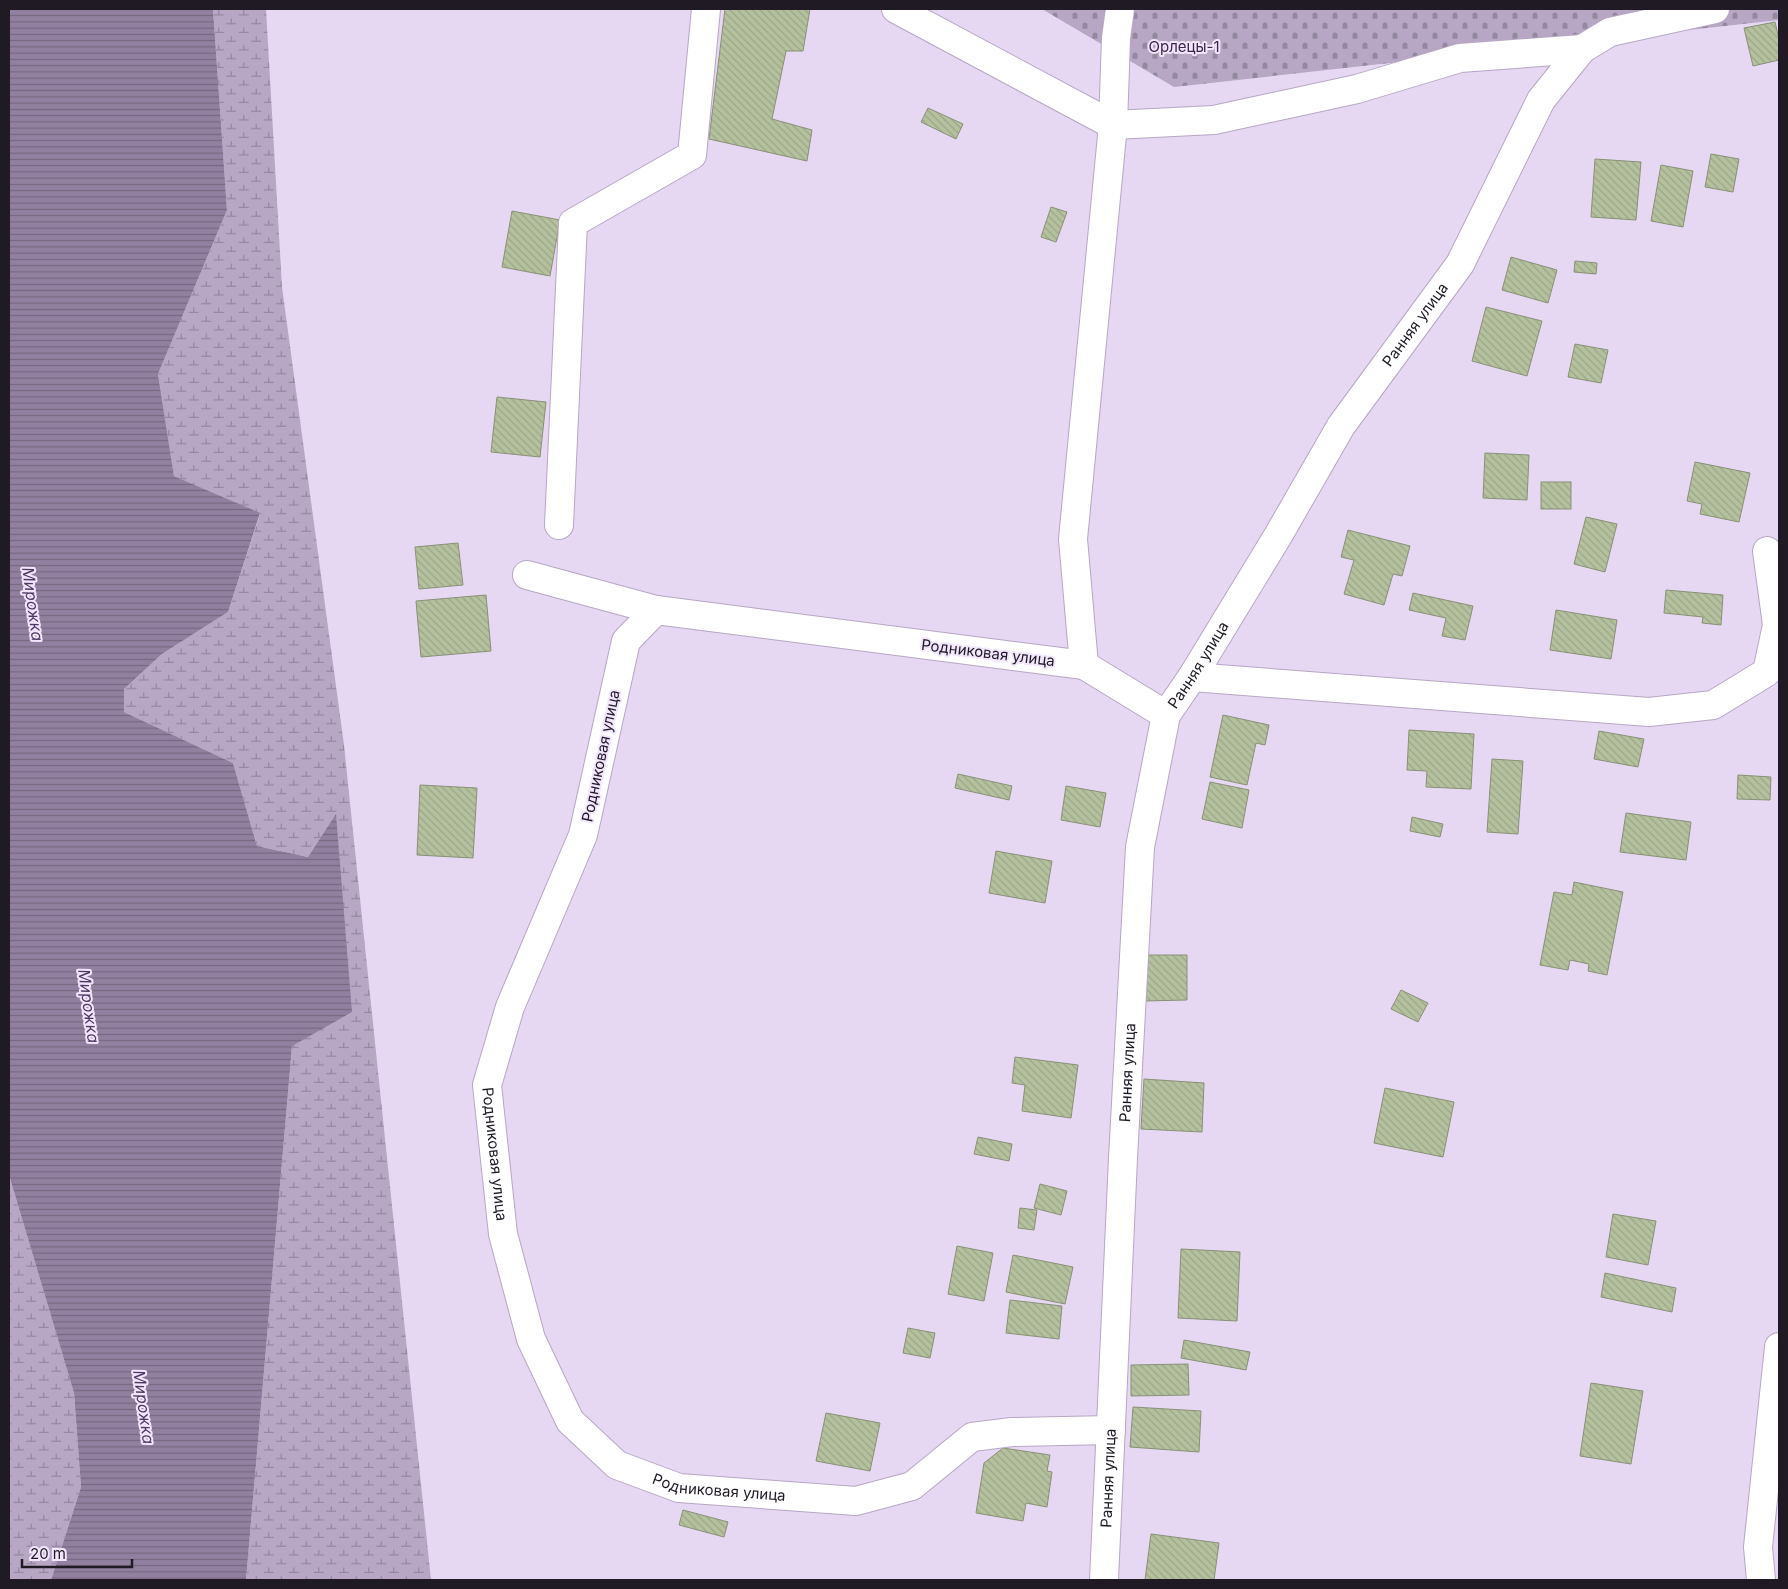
<svg xmlns="http://www.w3.org/2000/svg" width="1788" height="1589" font-family="Inter,sans-serif">
<style>
.wetland{fill:url(#wetland-marsh)}
.cemetery{fill:url(#cemetery-stones)}
.water{fill:url(#water-rules)}
.building{fill:url(#building-back-hatch);stroke:#889176}
.lines{fill:none;stroke-linecap:round;stroke-linejoin:round}
.minor-casing{stroke:#b6a7c2;stroke-width:30}
.minor{stroke:#fff;stroke-width:28}
.labels{text-anchor:middle;stroke-width:4;stroke-linejoin:round;paint-order:stroke}
.park-label{font-size:15px;fill:#3d234e;stroke:#f2e6fc}
.street-label{font-size:15px;fill:#201a25;stroke:#f2e6fc}
.water-label{font-size:16px;font-style:italic;fill:#513764;stroke:#f2e6fc}
</style>
<defs>
<pattern id="wetland-marsh" width="20" height="14" patternUnits="userSpaceOnUse" patternTransform="scale(1.25)"><rect width="20" height="14" fill="#b7a7c5"/><path d="M1 5h8M5 5V1M11 12h8M15 12V8" fill="none" stroke="#9487a0"/></pattern>
<pattern id="cemetery-stones" width="16" height="16" patternUnits="userSpaceOnUse" patternTransform="scale(1.25)"><rect width="16" height="16" fill="#b7a7c5"/><path d="M2 7V4a2 2 0 0 1 4 0v3zM10 15v-3a2 2 0 0 1 4 0v3z" fill="#9487a0"/></pattern>
<pattern id="water-rules" width="6" height="5" patternUnits="userSpaceOnUse" patternTransform="scale(1.25)"><rect width="6" height="5" fill="#9280a0"/><path d="M0 2.5h6" fill="none" stroke="#776882"/></pattern>
<pattern id="building-back-hatch" width="6" height="6" patternUnits="userSpaceOnUse" patternTransform="scale(1.25)"><rect width="6" height="6" fill="#b5c19e"/><path d="M-1 5l2 2M0 0l6 6M5-1l2 2" fill="none" stroke="#9ba588"/></pattern>
</defs>
<rect width="100%" height="100%" fill="#e6d7f3"/>
<g class="wetland">
<path d="M213,9H266L282,287L344,745L431,1580H246L292,1046L336,815L308,857L257,846L233,763L124,712V689L162,654L228,612L260,514L174,476L158,374L227,210Z"/>
<path d="M9,1175L74,1393L81,1487L51,1580H9Z"/>
</g>
<path class="cemetery" d="M1042,9H1779V20L1174,87Z"/>
<path class="water" d="M9,9H213L227,210L158,374L174,476L260,513L228,612L162,654L124,689V712L233,763L257,846L308,857L336,814L352,1012L292,1046L246,1580H51L81,1487L74,1393L9,1175Z"/>
<g class="building">
<path d="M725,9H810L803,51H786L772,119L812,130L807,161L709,139Z"/>
<path d="M1775,22L1779,39V60L1753,66L1744,28Z"/>
<path d="M928,108L963,124L956,139L921,122Z"/>
<path d="M1711,154L1739,159L1733,192L1705,187Z"/>
<path d="M1595,159L1641,162L1636,220L1591,217Z"/>
<path d="M1661,165L1693,171L1683,227L1651,221Z"/>
<path d="M1051,207L1067,212L1056,242L1041,237Z"/>
<path d="M512,211L560,220L550,276L502,267Z"/>
<path d="M1511,257L1557,270L1548,303L1502,290Z"/>
<path d="M1575,261L1597,263L1596,274L1574,272Z"/>
<path d="M1486,307L1542,321L1527,376L1472,361Z"/>
<path d="M1575,344L1608,350L1601,383L1568,377Z"/>
<path d="M497,397L546,402L540,457L491,452Z"/>
<path d="M1485,453L1529,455L1527,500L1483,498Z"/>
<path d="M1695,462L1750,473L1739,522L1700,514L1702,504L1687,501Z"/>
<rect x="1541" y="482" width="30" height="27"/>
<path d="M1586,517L1617,524L1605,572L1574,564Z"/>
<path d="M1348,530L1410,546L1402,576L1393,574L1384,605L1344,594L1354,560L1341,557Z"/>
<path d="M458,543L463,585L419,589L415,547Z"/>
<path d="M1666,590L1723,595L1721,625L1702,623L1703,617L1664,613Z"/>
<path d="M1413,593L1473,606L1465,640L1442,636L1446,618L1409,610Z"/>
<path d="M486,595L491,651L421,657L416,601Z"/>
<path d="M1556,610L1617,620L1611,659L1550,650Z"/>
<path d="M1223,715L1269,725L1265,745L1256,743L1247,785L1210,777Z"/>
<path d="M1409,730L1474,734L1471,789L1426,787L1427,771L1407,770Z"/>
<path d="M1599,731L1644,739L1638,767L1594,759Z"/>
<path d="M1492,759L1523,761L1518,834L1487,832Z"/>
<path d="M958,774L1012,786L1009,800L955,788Z"/>
<path d="M1738,775L1771,777L1770,800L1737,799Z"/>
<path d="M1210,782L1249,790L1242,828L1202,819Z"/>
<path d="M420,785L477,788L473,858L417,855Z"/>
<path d="M1066,786L1106,793L1100,827L1061,820Z"/>
<path d="M1626,813L1691,822L1686,860L1620,852Z"/>
<path d="M1412,817L1443,824L1440,837L1410,831Z"/>
<path d="M996,851L1052,861L1045,903L989,893Z"/>
<path d="M1574,882L1623,892L1607,975L1588,971L1589,964L1570,960L1568,970L1540,965L1554,892L1572,895Z"/>
<path d="M1144,955H1187V1000L1144,1001Z"/>
<path d="M1401,990L1428,1003L1418,1022L1391,1009Z"/>
<path d="M1015,1057L1078,1065L1071,1118L1022,1111L1025,1085L1012,1083Z"/>
<path d="M1144,1079L1204,1083L1202,1132L1141,1129Z"/>
<path d="M1385,1088L1454,1102L1443,1157L1374,1143Z"/>
<path d="M978,1137L1012,1144L1009,1161L974,1154Z"/>
<path d="M1040,1184L1067,1191L1061,1215L1034,1208Z"/>
<path d="M1020,1208L1037,1210L1034,1230L1018,1228Z"/>
<path d="M1613,1214L1656,1221L1648,1265L1606,1257Z"/>
<path d="M957,1246L993,1253L984,1301L948,1294Z"/>
<path d="M1181,1249L1240,1252L1237,1321L1178,1318Z"/>
<path d="M1013,1255L1073,1267L1065,1304L1006,1292Z"/>
<path d="M1605,1273L1676,1288L1672,1312L1601,1297Z"/>
<path d="M1010,1300L1062,1306L1059,1339L1006,1333Z"/>
<path d="M908,1328L935,1333L930,1358L903,1353Z"/>
<path d="M1184,1340L1250,1352L1246,1370L1181,1358Z"/>
<path d="M1188,1364L1189,1395L1131,1396V1365Z"/>
<path d="M1591,1383L1643,1391L1631,1464L1580,1456Z"/>
<path d="M1133,1407L1201,1411L1199,1452L1130,1447Z"/>
<path d="M826,1413L880,1423L870,1471L816,1461Z"/>
<path d="M1003,1448L1050,1455L1047,1471L1052,1472L1047,1507L1026,1503L1023,1521L976,1513L984,1463Z"/>
<path d="M683,1510L728,1522L724,1537L679,1525Z"/>
<path d="M1151,1534L1219,1543L1214,1580H1145Z"/>
</g>
<g class="lines">
<g class="minor-casing">
<g id="minor">
<path d="M896,9L1113,125L1214,120L1357,89L1460,58L1582,49"/>
<path d="M1120,9L1116,38L1113,125L1073,539L1084,665L1166,715"/>
<path d="M559,525L573,223L692,155L706,9"/>
<path d="M527,575L656,610"/>
<path id="s1" d="M1084,665L656,610L626,641L583,835L510,1007L487,1085L503,1234L531,1339L570,1421L617,1465L679,1488L856,1501L912,1486L972,1437L1012,1432L1111,1430"/>
<path d="M1192,677L1649,712L1713,705L1767,672L1777,625L1767,551"/>
<path id="s2" d="M1104,1580L1123,1158L1140,847L1166,715L1192,677L1279,534L1341,426L1460,264L1541,100L1582,49L1610,32L1715,9"/>
<path d="M1761,1580L1758,1547L1779,1347"/>
</g>
</g>
<use href="#minor" class="minor"/>
</g>
<g class="labels">
<g class="park-label">
<text x="1184" y="52">Орлецы-1</text>
</g>
<g class="street-label">
<text dy="5" stroke="none"><textPath href="#s2" startOffset="1332">Ранняя улица</textPath></text>
<text transform="translate(988 653) rotate(7)" y="5">Родниковая улица</text>
<text dy="5" stroke="none"><textPath href="#s2" startOffset="928">Ранняя улица</textPath></text>
<text transform="translate(601 756) rotate(-78)" y="5">Родниковая улица</text>
<text dy="5" stroke="none"><textPath href="#s2" startOffset="508">Ранняя улица</textPath></text>
<text dy="5" stroke="none"><textPath href="#s1" startOffset="1011">Родниковая улица</textPath></text>
<text dy="5" stroke="none"><textPath href="#s2" startOffset="102">Ранняя улица</textPath></text>
<text dy="5" stroke="none"><textPath href="#s1" startOffset="1461">Родниковая улица</textPath></text>
</g>
<g class="water-label">
<text transform="translate(33 604) rotate(82)" y="6">Мирожка</text>
<text transform="translate(89 1006) rotate(82)" y="6">Мирожка</text>
<text transform="translate(144 1407) rotate(82)" y="6">Мирожка</text>
</g>
</g>
<rect width="1788" height="1589" fill="none" stroke="#201a25" stroke-width="20"/>
<path d="M22 1559v8h110v-8" fill="none" stroke="#201a25" stroke-width="2.5"/>
<text x="30" y="1559" font-size="15" fill="#201a25" stroke="#f2e6fc" stroke-width="4" paint-order="stroke">20 m</text>
</svg>
